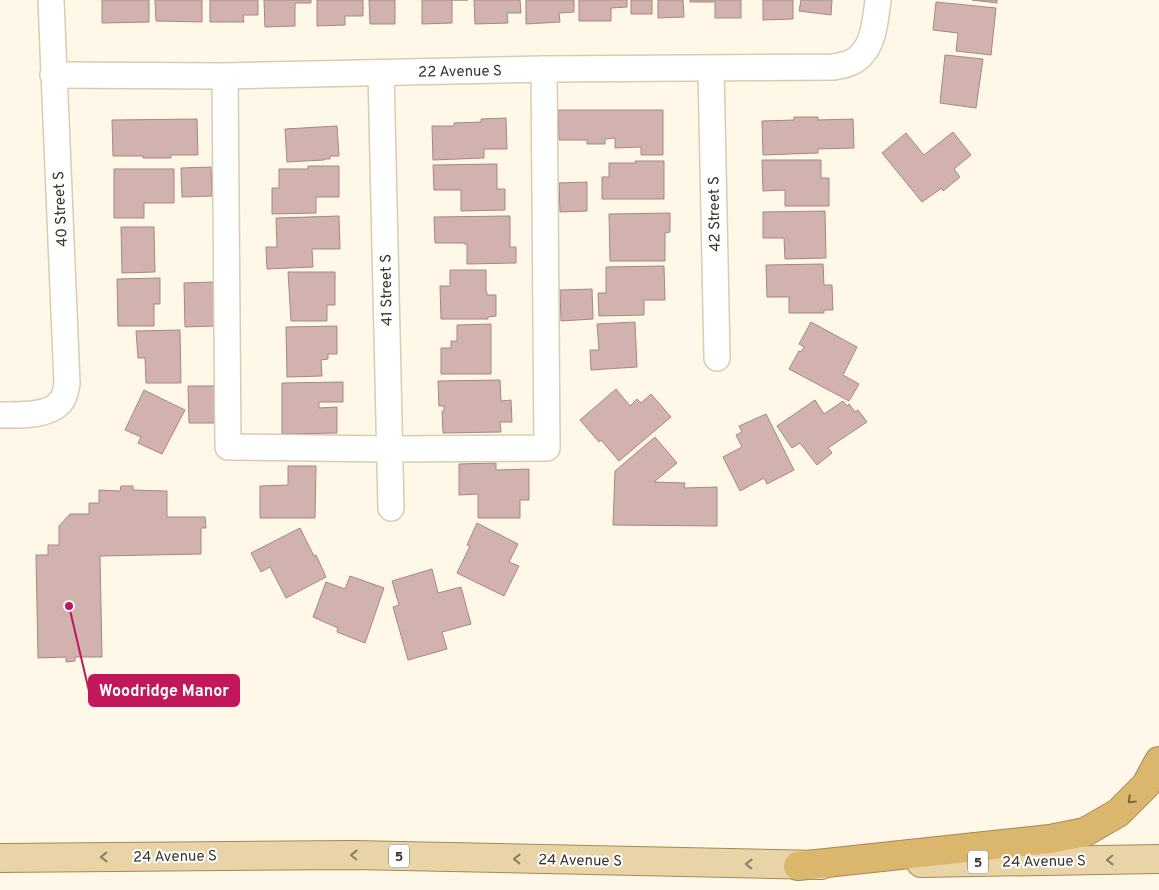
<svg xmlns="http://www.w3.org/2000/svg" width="1159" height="890" font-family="Overpass,sans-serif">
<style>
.building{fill:#d1b2ae;stroke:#a58783}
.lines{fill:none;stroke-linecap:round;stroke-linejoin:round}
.minor-casing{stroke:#d7cdb2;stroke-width:28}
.major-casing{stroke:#a28956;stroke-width:30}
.highway-casing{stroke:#a28956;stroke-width:30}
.minor{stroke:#fff;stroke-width:25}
.major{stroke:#e9d4a8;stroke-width:28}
.highway{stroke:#dbb76e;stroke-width:28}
.oneway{stroke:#796845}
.oneway2{stroke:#887c63}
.labels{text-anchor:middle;stroke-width:4;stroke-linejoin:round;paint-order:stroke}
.shield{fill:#fff;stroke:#74716a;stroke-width:1}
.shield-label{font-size:14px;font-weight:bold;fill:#38342a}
.street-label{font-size:15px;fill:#38342a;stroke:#fff}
.leader{fill:none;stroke:#c2185b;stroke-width:2}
.callout-dot{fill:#c2185b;stroke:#fff;stroke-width:2}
.callout{fill:#c2185b;stroke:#c2185b;stroke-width:2}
.callout-label{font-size:16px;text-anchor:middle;font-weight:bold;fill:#fff}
</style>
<rect width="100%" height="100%" fill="#fff8e8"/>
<g class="building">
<path d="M102,0H149V22L102,23Z"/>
<path d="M155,0H202V22L156,21Z"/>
<path d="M210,0H258V15H243L244,22H210Z"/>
<path d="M264,0H311V3H295V26L265,27Z"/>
<path d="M317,0H363V16H345V25L317,26Z"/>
<path d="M369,0H395V24H370Z"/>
<path d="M422,0H468H452V23L422,24Z"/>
<path d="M474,0H520L521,13H507L508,23L475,24Z"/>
<path d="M526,0H574V12L559,13L560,22L526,24Z"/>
<path d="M579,0H627V7L611,8V21H579Z"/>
<rect x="631" y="0" width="21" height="14"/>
<path d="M658,0H683L684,17L658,18Z"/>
<path d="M690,0H741V18H715V2H690Z"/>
<path d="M763,0H793V19L763,20Z"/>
<path d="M801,0H832L831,15L799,11Z"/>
<path d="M972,0H997V3Z"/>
<path d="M936,2L996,8L991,55L956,51L958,33L933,30Z"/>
<path d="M945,55L983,59L976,108L940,103Z"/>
<path d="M558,110H663V155H641V147L615,148V138L605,139V144H587V140H559Z"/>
<path d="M794,117H818V120L853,119L854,148L818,149V153L763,155L762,121L794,120Z"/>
<path d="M506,118L507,149H484V158L433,160L432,126H454V123L481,122V119Z"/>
<path d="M197,119L198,155H171V158H143V156H113L112,120Z"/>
<path d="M337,126L339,156H330V159H324V160L287,162L285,129Z"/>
<path d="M953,132L971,155L954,169L960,177L943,191L942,188L922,202L882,153L906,133L924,155Z"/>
<path d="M762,160H821V178H829V206H785V190L763,191Z"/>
<path d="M635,161H664V199H602V177H609V163H636Z"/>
<path d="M497,164V189H505V210L461,211V190H434L433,165Z"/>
<path d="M308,166H339V197H316V213L272,214V188H279V169H308Z"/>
<path d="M211,167L212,196L182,197L181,168Z"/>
<path d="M114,169H174V203H144V218H114Z"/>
<path d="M587,182V211L560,212L559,183Z"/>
<path d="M825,211L826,258L785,259L784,238H763V212Z"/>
<path d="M670,213V232L665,233V261H610L609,214Z"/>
<path d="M339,216L340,249H312L313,267L267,269L266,247H277L276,218Z"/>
<path d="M510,216V247H516V263L467,264V244H464V243H435L434,217Z"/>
<path d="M121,227H154L155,272L122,273Z"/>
<path d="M823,264L824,285H832L833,310H824V313H789V297H767L766,265Z"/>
<path d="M664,266L665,300H644V315L599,316L598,293H606V267Z"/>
<path d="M450,270H486V292H487V295H496V316L488,317V319H441L440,286H450Z"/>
<path d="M288,272H335V305H327V321H291Z"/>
<path d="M160,278V304H154V326H118L117,279Z"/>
<path d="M214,282L215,326L185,327L184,283Z"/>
<path d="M592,289L593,319L561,321L560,290Z"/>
<path d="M635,322L637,367L591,370L590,350H599L597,324Z"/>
<path d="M811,322L857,347L843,375L859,384L849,401L789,369L799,351L801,352L804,347L799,344Z"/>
<path d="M491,324V374H441V348H451V341H457V325Z"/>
<path d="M337,326V354H328V359L321,360L322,376L287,377L286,327Z"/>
<path d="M180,330L181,383H146L145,358H138L136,331Z"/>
<path d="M500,380L501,401L511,400L512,422H500L501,432L443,433L442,411H444V406H439L438,381Z"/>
<path d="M343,382V402H319V408L337,407V433L282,434V383Z"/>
<path d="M188,386H220V423H189Z"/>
<path d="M616,389L630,406L637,399L641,403L651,394L671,417L619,461L601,440L599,442L580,420Z"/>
<path d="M144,390L185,410L162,454L138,443L141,437L125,430Z"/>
<path d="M815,400L824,414L843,401L847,406L849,404L855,412L858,410L867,422L828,448L832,453L817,465L800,443L792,448L777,426Z"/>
<path d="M766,414L794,470L767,484L764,478L740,491L723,457L742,447L736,435L742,432L739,426Z"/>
<path d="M655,437L677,463L654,482L685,483L684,488L717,487V526L613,525L615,471Z"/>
<path d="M496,463V470L529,469V500H520V518H478V494L459,495V464Z"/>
<path d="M288,466H316L315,518H260V486L288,485Z"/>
<path d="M121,486H133V490L167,491V517H205L206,528H201V554L100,556L102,657H75V661L66,662V657L38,658L36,555H48V545H59V526L70,514H89V503H99V490L120,491Z"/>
<path d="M477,523L518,544L509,562L519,566L504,596L457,573L470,546L467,545Z"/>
<path d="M300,528L314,556L316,555L326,577L286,598L270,567L261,572L251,553Z"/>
<path d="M432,569L438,593L461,587L471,624L442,632L447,649L408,660L393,607L399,605L392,581Z"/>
<path d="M350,576L384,588L365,643L337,632L338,628L313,617L326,582L345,589Z"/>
</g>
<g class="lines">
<g class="minor-casing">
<g id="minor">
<path d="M711,69L717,358"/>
<path d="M381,73L391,508"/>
<path d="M53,75L225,76L544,69L834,67C839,66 845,65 850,63C874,52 875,23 878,0"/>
<path d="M225,76L228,447L389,449L547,448L544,69"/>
<path d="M0,415C19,415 50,417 62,400C65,396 66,388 67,384L51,0"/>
</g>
</g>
<g class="major-casing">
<g id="major">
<path d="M0,858L353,855L821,865"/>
<path d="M921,863L1159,859"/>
</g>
</g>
<g class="highway-casing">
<path id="highway" d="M798,866L1050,839L1085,832L1118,813L1146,785L1159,761"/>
</g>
<use href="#minor" class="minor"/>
<use href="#major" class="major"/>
<use href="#highway" class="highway"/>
</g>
<defs><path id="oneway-chevron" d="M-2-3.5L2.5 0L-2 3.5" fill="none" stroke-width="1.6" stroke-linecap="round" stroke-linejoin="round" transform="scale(1.25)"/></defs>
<use class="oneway" href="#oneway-chevron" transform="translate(1131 800) rotate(136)"/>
<g class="oneway2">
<use href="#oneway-chevron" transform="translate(354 855) rotate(-179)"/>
<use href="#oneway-chevron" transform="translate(104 857) rotate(179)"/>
<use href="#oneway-chevron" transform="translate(517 859) rotate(-179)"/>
<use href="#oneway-chevron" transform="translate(1110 860) rotate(179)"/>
<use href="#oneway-chevron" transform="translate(749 864) rotate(-179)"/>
</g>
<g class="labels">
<g class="shield">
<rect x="389" y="844.5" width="20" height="23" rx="4"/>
<rect x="968" y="850.5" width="20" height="23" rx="4"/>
</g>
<g class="shield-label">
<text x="399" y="861">5</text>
<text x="978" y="867">5</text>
</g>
<g class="street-label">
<text transform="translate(460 71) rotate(-1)" y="5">22 Avenue S</text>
<text transform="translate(60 209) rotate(-93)" y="5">40 Street S</text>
<text transform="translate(714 214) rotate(-91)" y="5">42 Street S</text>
<text transform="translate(386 290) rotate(-91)" y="5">41 Street S</text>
<text transform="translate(175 856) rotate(-1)" y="5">24 Avenue S</text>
<text transform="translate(580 860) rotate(1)" y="5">24 Avenue S</text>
<text transform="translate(1044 861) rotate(-1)" y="5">24 Avenue S</text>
</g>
</g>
<path class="leader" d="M69 606L89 691"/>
<circle class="callout-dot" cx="69" cy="606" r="5"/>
<rect class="callout" x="89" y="675" width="150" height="31" rx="5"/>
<g class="callout-label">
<text x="164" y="696">Woodridge Manor</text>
</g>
</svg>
